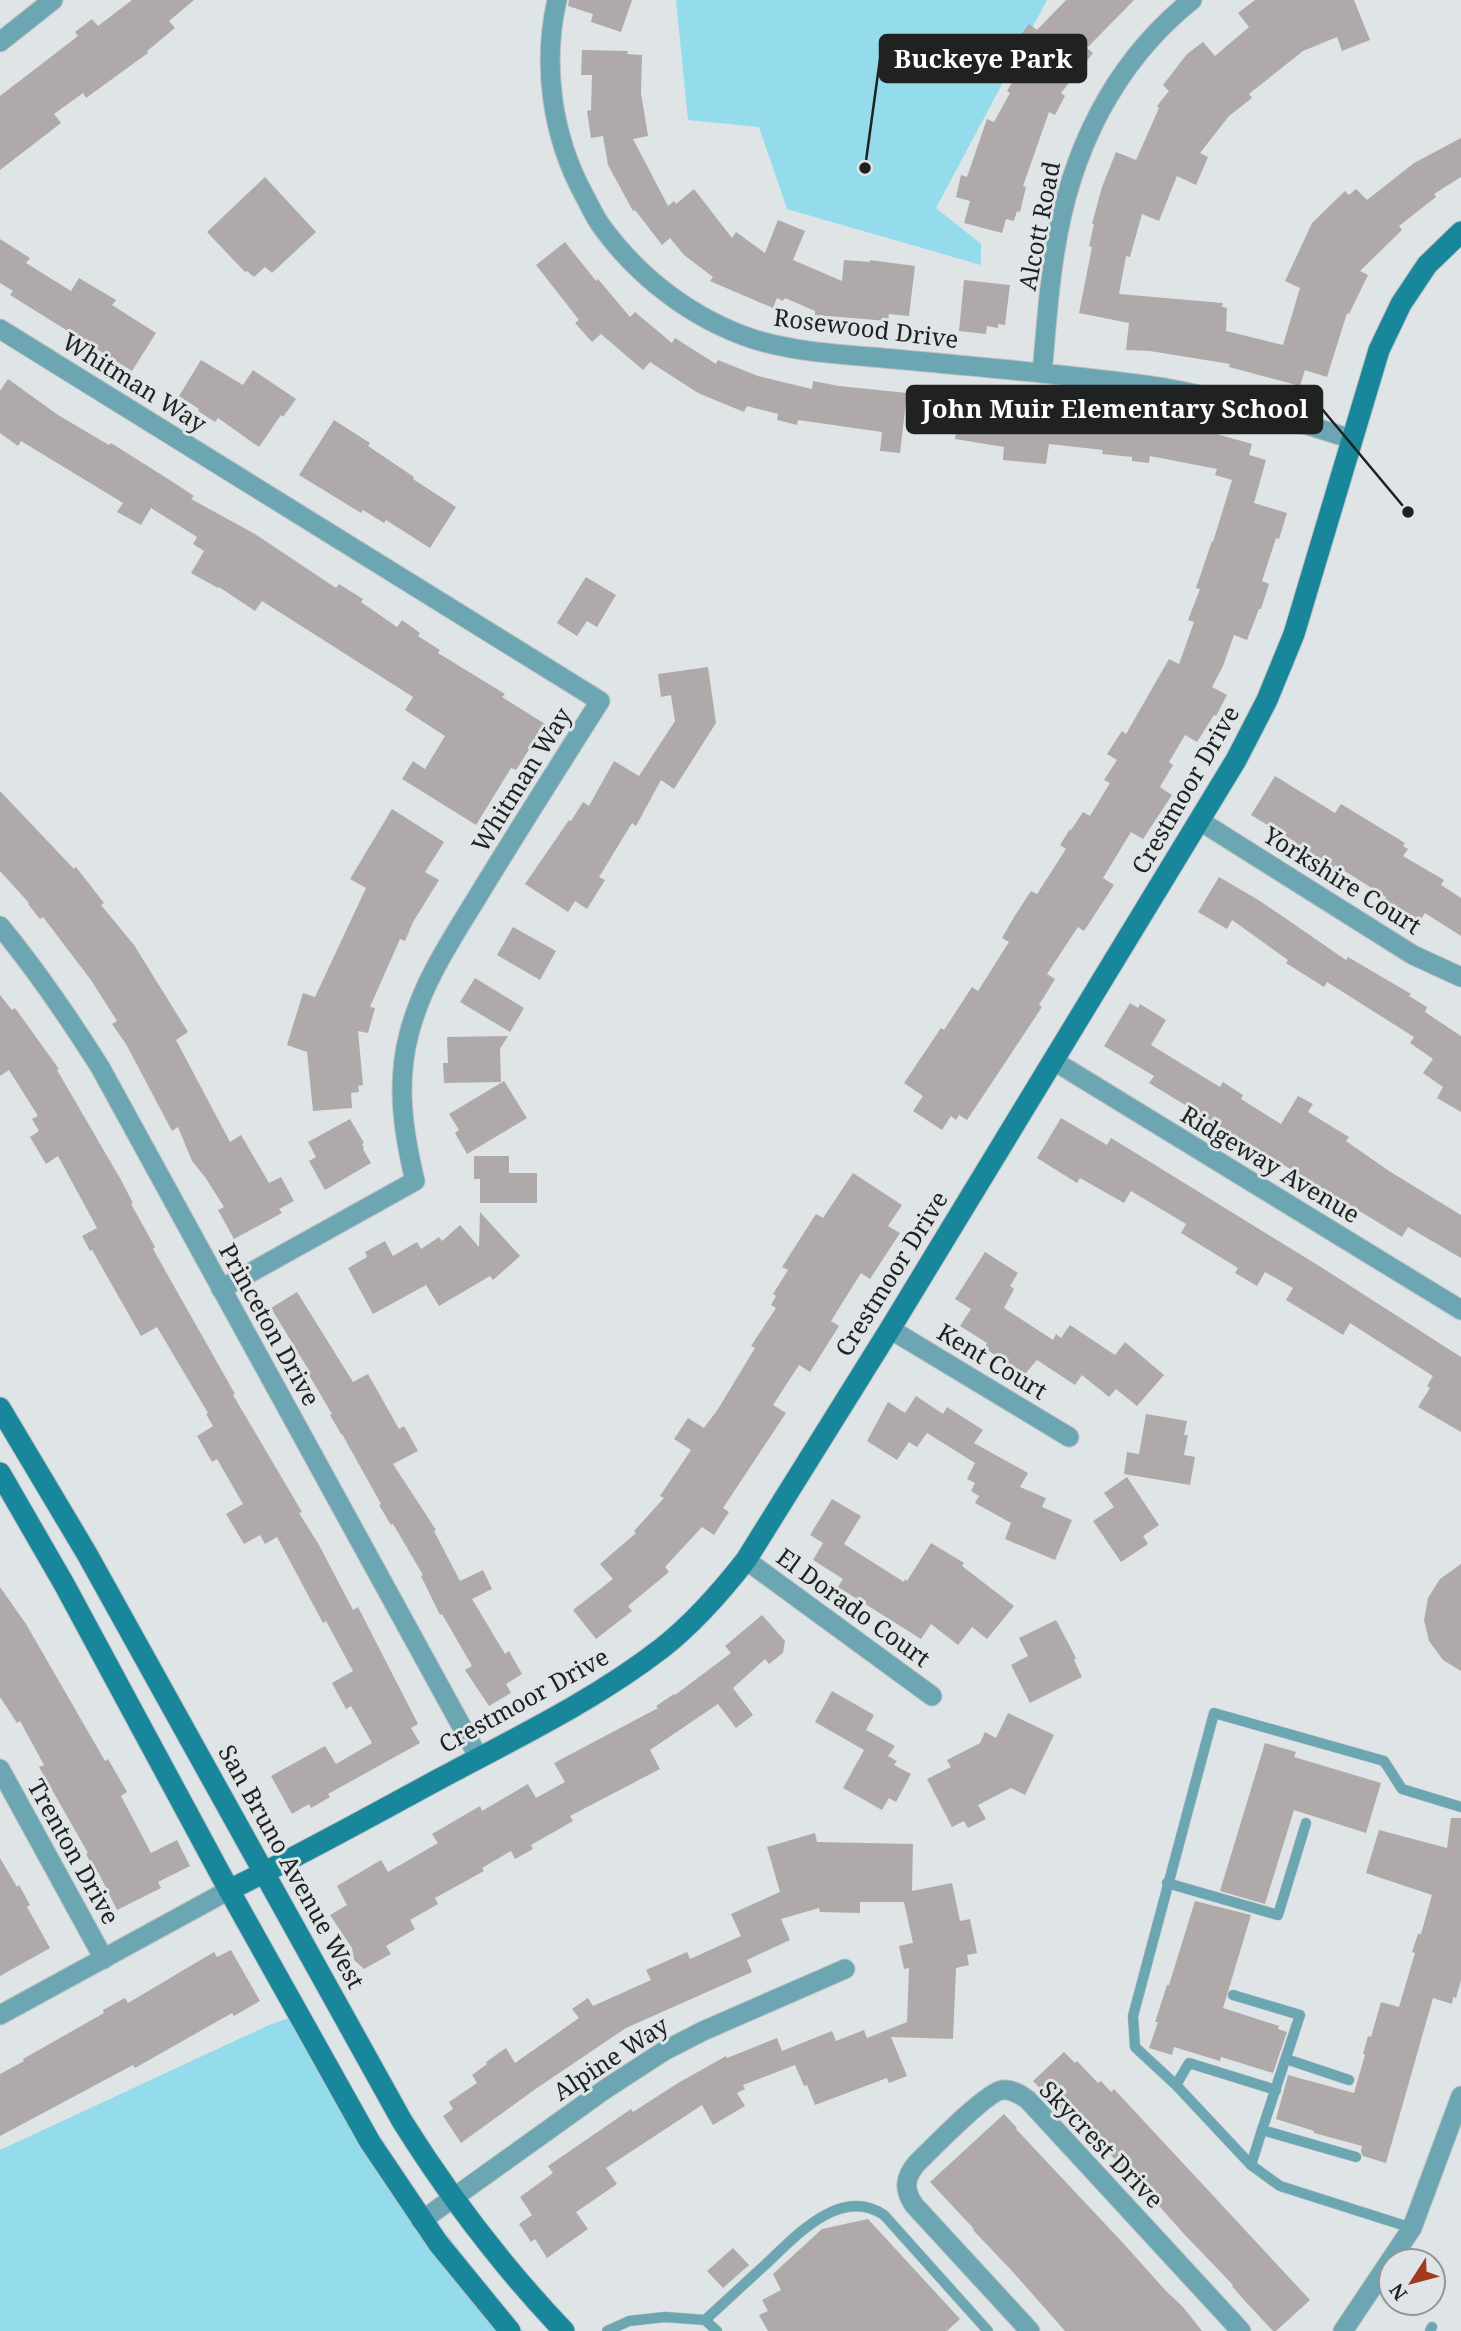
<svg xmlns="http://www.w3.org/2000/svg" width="1461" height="2331" font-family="'Noto Serif',serif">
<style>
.green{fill:#94dcec}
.building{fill:#afaaa9}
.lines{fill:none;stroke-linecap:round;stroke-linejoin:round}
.lane-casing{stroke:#bdc1c3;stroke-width:11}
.street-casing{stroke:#bdc1c3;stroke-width:21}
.secondary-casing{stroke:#bdc1c3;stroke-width:23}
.lane{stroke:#6ca6b3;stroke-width:10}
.street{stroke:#6ca6b3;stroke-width:19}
.secondary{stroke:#18879b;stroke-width:21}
.labels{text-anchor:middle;stroke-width:6;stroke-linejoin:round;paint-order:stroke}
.street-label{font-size:24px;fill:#202222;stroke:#dfe4e6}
.leader{fill:none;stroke:#202222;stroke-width:2.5}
.callout-dot{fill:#202222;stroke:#dfe4e6;stroke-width:2.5}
.callout{fill:#202222;stroke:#202222;stroke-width:2.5}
.callout-label{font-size:26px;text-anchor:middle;font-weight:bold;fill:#fff}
</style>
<rect width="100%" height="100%" fill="#dfe4e6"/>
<g class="green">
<path d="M676,0H1047L936,208L981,244V265L787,209L759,127L688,120Z"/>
<path d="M298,2015L361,2126L523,2331H0V2150L269,2025Z"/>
</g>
<g class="building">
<path d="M132,0H194L169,21L175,28L147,51L148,53L86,98L83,93L54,114L61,123L0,170V96L78,36L75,32L92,19L98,26Z"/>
<path d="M569,0H632L621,32L591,22L593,14L568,6Z"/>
<path d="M1066,0H1134L1087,48L1093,53L1061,93L1065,96L1055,115L1049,112L1023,186L1026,187L1020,212L1017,211L1014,221L1006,219L1002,233L964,223L970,201L956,197L961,175L967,177L987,119L994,122L1010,93L1007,91L1030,53L1015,42L1029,24L1037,30Z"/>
<path d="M1255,0H1354L1370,40L1342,51L1337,37L1303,51L1249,94L1252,98L1229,116L1200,153L1208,157L1196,185L1177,176L1159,221L1142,214L1130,257L1126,256L1119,294L1223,303L1222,307L1227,308L1226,331L1283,345L1300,288L1285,281L1312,223L1345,191L1349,195L1356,189L1367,200L1414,163L1461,138V177L1434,194L1436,197L1399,226L1402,230L1360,271L1368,275L1349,314L1347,313L1327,377L1305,370L1300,386L1229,367L1230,364L1150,351L1126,350L1129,323L1079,313L1092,247L1089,246L1094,224H1092L1102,187L1116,152L1136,160L1159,108L1157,106L1169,91L1163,85L1187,54L1203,42L1215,56L1249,27L1238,13Z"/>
<path d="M582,50L628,51L627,54L642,55L641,93L648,136L633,139L668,206L674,201L676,204L694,189L732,238L736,232L765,253L778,220L805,231L793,260L842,281L844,260L870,262V260L915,266L909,316L889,314L888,321L815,315V311L785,298L783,301L777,298L773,308L710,281L713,277L684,255L670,238L662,245L635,210L633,211L608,165L603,136L591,138L587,111L591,110L592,75H581Z"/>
<path d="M265,177L316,232L272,273L265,267L254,277L247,271L245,272L207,232Z"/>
<path d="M0,239L30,258L26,263L71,291L79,278L116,300L112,305L156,333L132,371L10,295L13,291L0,283Z"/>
<path d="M565,242L596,281L598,279L630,317L635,312L672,343L675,338L716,364L718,360L758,376L812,389L813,381L839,386L907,393L900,453L880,451L882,432L798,420L797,425L777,420L778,414L747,406L744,412L698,393L650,362L643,370L601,334L592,342L575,323L579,320L536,265Z"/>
<path d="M964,280L1010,285L1005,325L998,324V328L987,326L986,334L959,331Z"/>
<path d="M201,360L243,385L253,370L296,399L283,417L281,415L259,447L218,418L215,422L198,411L199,409L179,396Z"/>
<path d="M8,379L58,415L109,445L111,443L176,484L194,496L191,499L255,534L336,588L339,584L363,599L361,602L397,627L402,620L420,633L418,636L440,650L438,653L505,694L502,697L545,724L516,770L511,768L476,825L402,779L413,761L425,769L445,736L405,710L413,697L262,601L255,611L219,587L218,588L191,573L204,551L193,544L197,537L151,508L141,525L117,512L123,503L21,441L18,446L0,433V391Z"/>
<path d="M960,401L1009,409L1010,407L1158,423L1213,433L1252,444L1249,455L1266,460L1254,503L1287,513L1279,539L1276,538L1262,581L1269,584L1261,609H1259L1247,640L1234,635L1223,666L1212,687L1227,695L1216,716L1214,715L1197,742L1185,735L1169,762L1173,765L1160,787L1172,795L1143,839L1131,832L1103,878L1114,885L1084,931L1078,927L1047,974L1055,979L1039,1005L1042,1007L985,1093L967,1120L959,1115L956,1120L951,1116L942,1130L913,1111L923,1096L904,1083L941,1028L944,1030L972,987L978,991L1009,942L1002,938L1014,917L1031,891L1037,894L1066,849L1060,845L1070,829L1071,830L1083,812L1090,816L1110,783L1104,780L1117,760L1107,754L1122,731L1126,734L1169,659L1179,664L1194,622L1188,620L1200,589L1196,588L1212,541L1213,542L1232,480L1215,475L1217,469L1150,456L1149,463L1132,461V457L1102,454L1103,450L1049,444L1046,464L1003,460L1004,447L955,439Z"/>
<path d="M334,420L370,443L368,446L414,477L413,479L456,507L430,548L386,520L384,523L363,510L361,513L299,475Z"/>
<path d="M586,577L616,595L597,627L587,621L577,636L557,623Z"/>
<path d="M708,667L716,723L674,789L661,780L636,826L632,823L599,877L605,880L587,909L575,901L568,912L525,884L569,820L571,821L583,802L589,806L614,761L639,776L675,721L671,695L661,697L658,674Z"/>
<path d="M1275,776L1335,813L1341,804L1405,843L1403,846L1408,849L1403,856L1444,880L1441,885L1461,898V936L1425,913L1420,921L1404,914L1384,902L1386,897L1335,865L1334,868L1315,856L1314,858L1295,846L1297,843L1251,815Z"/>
<path d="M0,791L74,869L76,867L104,903L101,905L134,945L188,1032L176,1040L230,1142L241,1135L269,1183L281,1177L294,1201L279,1209L282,1213L234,1239L218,1210L224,1207L205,1177L192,1161L178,1127L172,1131L126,1044L112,1024L117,1021L91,980L43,917L40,919L28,904L29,903L0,871Z"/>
<path d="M392,809L444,842L425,872L439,880L413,922L405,941L400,939L370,1007L375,1008L368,1033L358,1031L363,1085L358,1086L359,1092L351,1093L352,1108L313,1111L307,1052L287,1045L303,993L315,997L366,888L350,879Z"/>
<path d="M1219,877L1260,901L1346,960L1348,957L1411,994L1409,996L1427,1007L1425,1012L1461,1036V1112L1437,1098L1443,1087L1423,1073L1433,1059L1410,1043L1414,1037L1327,982L1324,987L1286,963L1288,960L1232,920L1227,929L1198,912Z"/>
<path d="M513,927L556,951L540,980L497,955Z"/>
<path d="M475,978L524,1008L510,1032L460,1002Z"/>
<path d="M0,995L12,1010L15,1008L59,1069L57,1070L121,1180L133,1203L131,1204L155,1247L153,1249L235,1394L233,1395L302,1512L299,1513L319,1545L353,1610L358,1607L418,1724L411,1728L420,1743L328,1794L330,1797L311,1808L309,1804L292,1814L271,1776L325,1746L336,1764L372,1743L351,1706L346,1709L332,1683L353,1671L326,1621L323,1623L277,1537L265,1544L260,1535L244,1544L226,1514L243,1504L217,1459L212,1462L197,1436L213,1426L206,1414L208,1413L157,1327L141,1336L92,1250L90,1251L82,1236L97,1228L58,1156L46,1164L30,1137L39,1131L32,1119L38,1116L9,1070L0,1076Z"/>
<path d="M1130,1003L1138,1008L1140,1004L1166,1020L1151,1045L1220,1087L1223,1082L1243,1095L1241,1099L1281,1124L1298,1096L1313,1104L1308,1112L1349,1137L1346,1141L1389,1171L1461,1215V1258L1408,1227L1402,1237L1343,1201L1341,1203L1323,1189L1149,1083L1154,1076L1104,1046Z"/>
<path d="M508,1036L500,1049L501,1082L444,1083L443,1063H448L447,1037Z"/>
<path d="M504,1081L527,1118L467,1154L455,1133L459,1130L449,1114Z"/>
<path d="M1061,1118L1107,1145L1111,1138L1134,1152L1324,1269L1461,1357V1432L1418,1407L1430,1388L1427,1386L1433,1376L1389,1348L1350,1323L1343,1335L1322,1322L1286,1300L1293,1288L1265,1272L1257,1286L1235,1273L1238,1268L1181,1233L1186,1224L1131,1191L1124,1203L1080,1178L1077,1183L1037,1158Z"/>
<path d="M350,1119L364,1143L362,1144L364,1148L363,1149L371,1163L325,1190L309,1161L316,1157L308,1142Z"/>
<path d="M474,1156H509V1173H537V1203H480V1179H474Z"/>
<path d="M853,1173L902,1205L888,1226L900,1233L870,1279L861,1273L831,1321L839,1326L810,1372L799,1365L773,1405L786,1413L723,1508L729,1512L714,1535L702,1527L665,1567L669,1572L628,1606L632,1611L596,1639L573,1610L613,1579L600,1564L636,1533L634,1531L664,1498L660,1496L691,1450L674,1439L688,1418L704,1428L718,1409L755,1348L751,1346L776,1308L771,1305L776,1296L773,1294L788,1270L782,1267L816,1214L823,1218Z"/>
<path d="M480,1212L520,1256L493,1280L490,1276L439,1306L426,1285L373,1314L348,1268L367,1257L365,1252L385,1241L393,1256L417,1242L421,1249L439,1237L442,1241L460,1225L479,1247Z"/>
<path d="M985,1252L1018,1273L1010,1286L1014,1289L1004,1308L1053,1340L1056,1334L1061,1338L1070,1325L1115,1355L1125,1342L1164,1375L1137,1406L1116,1389L1109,1397L1082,1375L1075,1385L1037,1360L1025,1374L984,1348L987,1343L960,1326L971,1309L955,1299Z"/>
<path d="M297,1292L353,1382L368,1374L399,1429L404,1426L418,1451L393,1464L436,1530L434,1531L460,1581L483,1570L492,1589L472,1599L505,1654L509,1651L522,1674L506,1684L511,1693L489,1706L465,1670L472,1666L442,1614L440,1615L421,1576L423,1575L393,1524L391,1525L379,1505L381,1504L342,1434H341L330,1415L332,1414L306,1370L308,1369L271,1308Z"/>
<path d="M916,1396L943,1414L947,1407L983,1430L974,1443L1028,1473L1020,1487L1046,1498L1042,1507L1072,1520L1055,1560L1005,1539L1011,1523L975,1503L979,1496L971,1491L975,1483L967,1479L975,1463L927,1433L917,1447L909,1442L897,1460L867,1441L888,1402L905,1413Z"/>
<path d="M1146,1414L1187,1421L1184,1435H1188L1184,1455L1195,1457L1190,1485L1124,1474L1127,1452L1139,1454Z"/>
<path d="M1127,1477L1159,1525L1143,1536L1148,1544L1121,1562L1093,1521L1114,1507L1104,1493Z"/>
<path d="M832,1499L861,1516L844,1544L904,1582L905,1579L907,1581L931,1543L964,1563L962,1566L1014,1606L987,1639L972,1627L958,1645L931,1624L921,1639L838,1587L843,1579L813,1560L823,1543L810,1535Z"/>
<path d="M1461,1564V1671L1443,1660L1429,1641L1424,1620L1428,1598L1440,1579Z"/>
<path d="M0,1587L26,1624L105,1761L108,1759L127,1792L121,1796L151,1853L177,1840L190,1866L158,1882L161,1888L117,1910L98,1872L96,1873L86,1854L88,1853L39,1767L44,1765L20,1721L17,1723L0,1697Z"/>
<path d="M762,1615L785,1641L783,1653L769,1664L765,1659L733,1688L753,1715L736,1728L718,1704L650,1750L660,1769L570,1816L573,1821L531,1845L533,1849L515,1859L511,1851L482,1868L484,1871L435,1898L438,1904L410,1920L415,1929L386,1946L391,1954L364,1969L354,1960L352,1948L330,1915L347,1905L337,1886L381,1860L388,1872L438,1843L432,1834L480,1806L482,1811L528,1784L536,1798L565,1782L554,1763L658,1708L656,1706L674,1694L675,1695L731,1653L725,1646Z"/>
<path d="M1056,1620L1076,1658L1074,1660L1082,1677L1030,1703L1011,1665L1028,1656L1019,1638Z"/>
<path d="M832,1691L874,1715L866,1730L895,1746L888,1756L897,1761L894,1765L911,1774L896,1802L889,1798L882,1810L843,1788L864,1750L815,1722Z"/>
<path d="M1008,1713L1054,1735L1025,1795L1011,1788L978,1805L986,1819L968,1828L964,1821L952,1827L927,1779L951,1767L947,1760L980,1743L985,1732L996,1738Z"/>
<path d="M1265,1743L1296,1752L1294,1757L1381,1783L1366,1833L1294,1810L1265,1904L1220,1891Z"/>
<path d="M1451,1818H1461V1980L1456,1998L1453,1997L1452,2004L1433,1998L1386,2163L1363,2156L1361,2152L1362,2146L1314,2133V2131L1276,2119L1288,2075L1354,2093L1365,2055L1363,2054L1368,2036L1371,2037L1381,2002L1399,2007L1415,1953L1412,1952L1418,1934H1421L1432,1895L1366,1873L1379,1830L1447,1848Z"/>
<path d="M815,1833L817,1842L913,1844L912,1891L952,1883L960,1921L970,1919L977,1953L967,1955L969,1965L956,1968L953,2039L891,2037L907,2076L889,2083L887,2078L815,2105L807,2085L804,2086L795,2065L743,2085L745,2089L737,2093L745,2106L713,2125L702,2105L606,2168L617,2184L576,2212L588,2229L547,2258L535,2239L531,2242L519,2224L532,2215L520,2197L553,2173L548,2166L631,2109L633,2112L678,2083L726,2056L727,2058L777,2038L782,2051L832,2031L836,2041L864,2030L867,2038L907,2022L909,1968L904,1969L899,1946L913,1943L904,1902H860V1913L820,1912L819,1908L781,1919L790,1940L747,1960L752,1972L626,2028L534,2090L461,2143L443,2116L453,2109L449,2102L477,2083L472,2075L487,2064L486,2062L506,2048L515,2063L579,2018L572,2009L588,1998L593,2006L651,1980L646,1970L687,1952L690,1959L741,1936L731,1914L780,1892L767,1847Z"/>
<path d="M0,1858L17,1887L19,1885L30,1905L27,1907L50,1948L0,1976Z"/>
<path d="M1195,1901L1251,1915L1223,2008L1279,2026L1278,2029L1287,2032L1273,2073L1221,2057L1220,2061L1174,2047L1172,2055L1149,2048L1158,2022H1155L1167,1985H1169Z"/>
<path d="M231,1950L260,2001L234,2016L232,2013L135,2068L133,2065L0,2136V2074L24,2061L23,2059L104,2013L103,2010L125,1998L128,2003L214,1952L217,1957Z"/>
<path d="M1064,2052L1075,2063L1077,2061L1098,2083L1101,2081L1111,2092L1114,2089L1310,2300L1276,2331H1273L1244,2300L1232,2286L1233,2285L1185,2235L1142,2187L1125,2171L1083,2123L1065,2105L1060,2109L1033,2081Z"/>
<path d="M1004,2114L1017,2128L1016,2129L1123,2243L1166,2291L1183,2307L1202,2331H1065L1012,2271L973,2230L974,2229L930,2182Z"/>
<path d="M868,2219L960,2319L947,2331H768L759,2315L768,2311L762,2300L781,2290L773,2274L822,2229Z"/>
<path d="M733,2248L749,2265L723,2288L707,2271Z"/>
</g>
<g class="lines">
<g class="lane-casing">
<g id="lane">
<path d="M1167,1883L1278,1915L1306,1823"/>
<path d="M1233,1995L1300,2015L1262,2130"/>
<path d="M1286,2059L1349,2080"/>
<path d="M1176,2085L1189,2063L1276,2090"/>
<path d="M1251,2165L1262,2130L1356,2157"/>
<path d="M1412,2228L1280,2186L1251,2165L1176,2085L1135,2047L1133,2016L1214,1713L1384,1761L1402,1789L1461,1807"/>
<path d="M705,2320C725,2302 745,2283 765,2265C794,2238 840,2185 884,2215L988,2331"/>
<path d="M607,2331L629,2321L665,2317L705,2320L717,2331"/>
<path d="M1430,2331L1432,2327"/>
</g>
</g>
<g class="street-casing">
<g id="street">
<path d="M557,0C542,65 552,136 584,195C590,206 595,218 602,227C639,278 693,319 753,339C804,355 862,355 916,361C989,368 1063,374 1137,384C1211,393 1281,417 1352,439"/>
<path d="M0,42L53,0"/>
<path d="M0,329L600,701C559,766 518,830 478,896C451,940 422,983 409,1034C396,1083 403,1132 415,1181L221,1289"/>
<path d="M1042,373C1046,333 1048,291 1055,251C1070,153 1113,63 1192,0"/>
<path d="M1200,821L1413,955L1461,977"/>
<path d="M0,926C37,971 69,1018 100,1067L479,1758"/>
<path d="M1054,1061L1461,1310"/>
<path d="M890,1329L1069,1437"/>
<path d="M746,1560L932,1696"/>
<path d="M0,1769L104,1959"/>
<path d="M0,2015L229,1890"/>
<path d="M421,2221L604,2090L664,2051L703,2031L845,1969"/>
<path d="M1030,2331L914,2205C903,2189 905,2177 917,2163C932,2149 985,2093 1002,2090C1012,2089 1020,2094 1028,2100L1241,2331"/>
<path d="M1343,2331L1412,2228L1461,2096"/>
</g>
</g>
<g class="secondary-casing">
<g id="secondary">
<path d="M0,1408L87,1554L402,2121C449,2196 503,2267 564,2331"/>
<path d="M0,1473L64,1584L229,1890L370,2142L438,2243L510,2331"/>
<path d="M229,1890C301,1855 371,1816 441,1778C516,1738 595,1700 662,1648C694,1623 721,1592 746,1560L890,1329L1236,760L1267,700L1294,634L1379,350L1401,304L1427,265L1461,232"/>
</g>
</g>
<use href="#lane" class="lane"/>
<use href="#street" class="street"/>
<use href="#secondary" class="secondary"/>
</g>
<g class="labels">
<g class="street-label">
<text transform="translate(1040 226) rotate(-79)" y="8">Alcott Road</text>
<text transform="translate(866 329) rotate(7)" y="8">Rosewood Drive</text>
<text transform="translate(134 383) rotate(32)" y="8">Whitman Way</text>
<text transform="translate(522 780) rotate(-58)" y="8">Whitman Way</text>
<text transform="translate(1186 790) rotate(-60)" y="8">Crestmoor Drive</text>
<text transform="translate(1342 881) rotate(32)" y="8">Yorkshire Court</text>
<text transform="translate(1270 1165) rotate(31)" y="8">Ridgeway Avenue</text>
<text transform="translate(892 1274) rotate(-58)" y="8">Crestmoor Drive</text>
<text transform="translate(269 1325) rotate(61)" y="8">Princeton Drive</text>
<text transform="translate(992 1362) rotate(31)" y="8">Kent Court</text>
<text transform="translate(853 1608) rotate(36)" y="8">El Dorado Court</text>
<text transform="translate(524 1701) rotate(-29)" y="8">Crestmoor Drive</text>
<text transform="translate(73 1852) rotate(61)" y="8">Trenton Drive</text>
<text transform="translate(291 1867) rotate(61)" y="8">San Bruno Avenue West</text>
<text transform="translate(611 2059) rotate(-33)" y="8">Alpine Way</text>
<text transform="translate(1101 2145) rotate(46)" y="8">Skycrest Drive</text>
</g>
</g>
<path class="leader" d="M865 168L880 59M1408 512L1322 409"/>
<g class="callout-dot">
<circle cx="865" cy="168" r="7"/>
<circle cx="1408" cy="512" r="7"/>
</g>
<g class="callout">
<rect x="880" y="35" width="206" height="47" rx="7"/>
<rect x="907" y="386" width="415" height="47" rx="7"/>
</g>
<g class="callout-label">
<text x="983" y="68">Buckeye Park</text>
<text x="1115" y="418">John Muir Elementary School</text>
</g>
<g transform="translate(1412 2282) rotate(234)"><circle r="33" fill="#dfe4e6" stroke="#939698" stroke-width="2"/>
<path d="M0-5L12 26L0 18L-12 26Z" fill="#a23921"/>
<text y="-10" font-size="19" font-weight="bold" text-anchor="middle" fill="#202222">N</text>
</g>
</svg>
